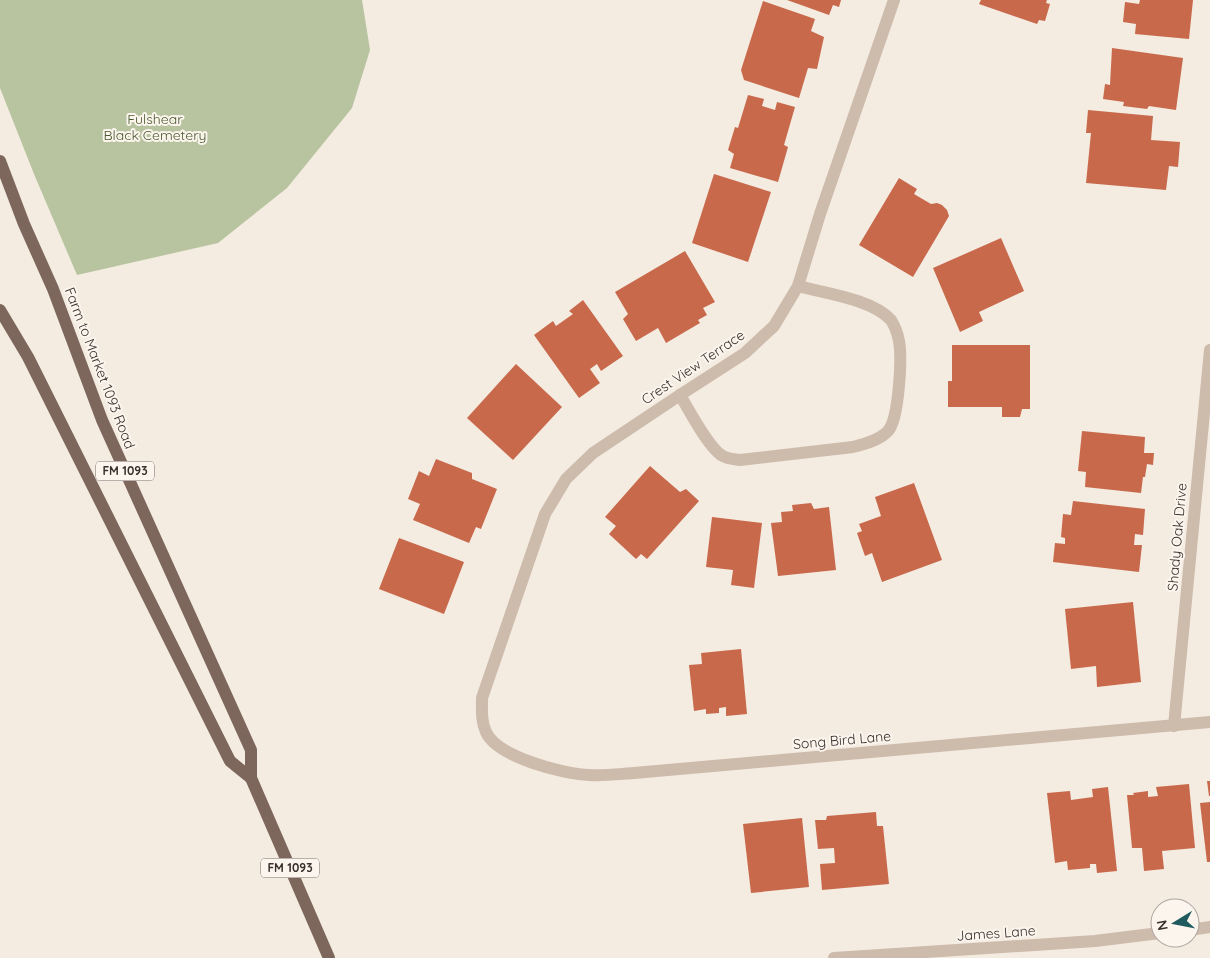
<svg xmlns="http://www.w3.org/2000/svg" width="1210" height="958" font-family="Quicksand,sans-serif">
<style>
.green{fill:#b8c4a0}
.building{fill:#c8694b}
.lines{fill:none;stroke-linecap:round;stroke-linejoin:round}
.street{stroke:#cdbbac;stroke-width:12}
.primary{stroke:#7d675c;stroke-width:12}
.labels{text-anchor:middle;stroke-width:4;stroke-linejoin:round;paint-order:stroke}
.shield{fill:#fbf5ee;stroke:#756b66;stroke-width:1}
.shield-label{font-size:12px;font-weight:bold;fill:#3b302b}
.park-label{font-size:14px;fill:#4a5a2e;stroke:#fbf5ee}
.street-label{font-size:14px;fill:#3b302b;stroke:#fbf5ee}
</style>
<rect width="100%" height="100%" fill="#f4ebe1"/>
<path class="green" d="M0,0H362L370,50L352,108L287,188L218,243L77,275L34,174L0,88Z"/>
<g class="building">
<path d="M787,0H841L839,7L833,5L829,15Z"/>
<path d="M981,0H1047L1046,3L1050,4L1045,21L1039,20L1037,24L979,4Z"/>
<path d="M1140,0H1193L1189,39L1135,34L1136,24L1123,22L1125,2L1139,4Z"/>
<path d="M763,1L815,19L811,31L824,37L817,69L808,68L799,98L744,80L741,70Z"/>
<path d="M1112,48L1183,58L1176,110L1149,106L1147,109L1123,106L1124,102L1103,99L1105,84L1110,85Z"/>
<path d="M748,95L764,99L762,106L775,110L777,102L795,107L784,145L788,147L778,182L730,168L734,154L728,150L735,127L738,128Z"/>
<path d="M1088,110L1153,116L1151,140L1180,142L1178,167L1169,166L1166,190L1086,183L1091,133H1086Z"/>
<path d="M714,174L771,192L748,262L692,243Z"/>
<path d="M899,178L917,189L914,194L931,204L937,203L942,205L947,210L949,216L913,277L859,245Z"/>
<path d="M1001,238L1024,291L979,312L983,321L960,332L933,268Z"/>
<path d="M685,251L715,302L703,308L707,315L698,320L700,323L666,343L658,328L636,341L623,319L628,314L615,292Z"/>
<path d="M583,300L623,356L601,371L597,364L590,369L600,383L579,398L534,335L553,321L556,326L573,314L569,311Z"/>
<path d="M952,345H1030V409H1022L1020,417H1002V407H948V381H952Z"/>
<path d="M516,364L562,407L513,460L467,418Z"/>
<path d="M1082,431L1145,437L1144,453H1154L1153,465L1147,464L1145,477H1143L1141,493L1085,487L1086,472L1078,471Z"/>
<path d="M436,459L472,473V479L497,489L481,529L476,527L469,543L413,520L420,504L408,499L419,471L429,476Z"/>
<path d="M650,466L680,492L686,489L699,501L647,559L641,554L636,559L609,534L616,526L605,517Z"/>
<path d="M914,483L942,560L882,582L872,553L865,556L857,533L862,531L859,524L881,516L875,497Z"/>
<path d="M1073,501L1145,509L1143,535L1135,534L1134,545H1142L1139,572L1053,562L1055,543L1065,544V538L1061,537L1063,514L1071,515Z"/>
<path d="M811,503L814,509L829,507L836,570L778,576L771,523L782,522L781,512L793,511L792,505Z"/>
<path d="M712,517L762,523L754,588L731,585L733,570L706,567Z"/>
<path d="M399,538L464,562L444,614L379,589Z"/>
<path d="M1133,602L1141,682L1097,687L1096,666L1071,669L1065,609Z"/>
<path d="M741,649L747,714L726,716V707L719,708V713L706,714V709L694,711L689,665L702,664L701,653Z"/>
<path d="M1207,781H1210V796H1209Z"/>
<path d="M1189,784L1195,848L1162,851L1164,869L1144,871L1142,848H1132L1127,795H1134L1133,793L1148,791V797L1158,796L1156,787Z"/>
<path d="M1108,787L1117,871L1097,873L1096,864H1090V868L1068,870L1067,861L1055,863L1047,793L1070,791L1071,800L1093,797L1092,789Z"/>
<path d="M1210,802V862H1207L1200,803Z"/>
<path d="M876,812L877,826H883L889,884L822,890L820,864L835,863L834,848L818,849L815,820H826L827,816Z"/>
<path d="M802,818L809,887L751,893L743,824Z"/>
</g>
<g class="lines">
<g class="street">
<path d="M894,0L820,214L798,286L774,326L745,353L680,395L593,453L566,479L545,514L482,698C482,710 481,721 486,732C497,757 563,774 589,775C604,776 619,774 634,773L1210,722"/>
<path d="M680,395C689,410 707,445 721,455C727,459 733,459 740,460L853,447C865,444 880,440 888,431C899,419 902,358 899,341C898,335 894,325 891,320C872,299 824,293 798,286"/>
<path d="M1174,726L1210,350"/>
<path d="M1190,930L1210,927"/>
<path d="M834,958L1095,941L1160,933"/>
</g>
<g class="primary">
<path d="M0,161L24,224L53,289L102,420L251,750V778L329,958"/>
<path d="M0,310L28,357L230,761L251,778"/>
</g>
</g>
<g class="labels">
<g class="shield">
<rect x="96" y="461.5" width="58" height="19" rx="4"/>
<rect x="261" y="858.5" width="58" height="19" rx="4"/>
</g>
<g class="shield-label">
<text x="125" y="475">FM 1093</text>
<text x="290" y="872">FM 1093</text>
</g>
<g class="park-label">
<text x="155" y="124">Fulshear<tspan x="155" dy="16">Black Cemetery</tspan></text>
</g>
<g class="street-label">
<text transform="translate(693 367) rotate(-34)" y="5">Crest View Terrace</text>
<text transform="translate(100 368) rotate(69)" y="5">Farm to Market 1093 Road</text>
<text transform="translate(1177 537) rotate(-85)" y="5">Shady Oak Drive</text>
<text transform="translate(842 740) rotate(-5)" y="5">Song Bird Lane</text>
<text transform="translate(996 933) rotate(-4)" y="5">James Lane</text>
</g>
</g>
<g transform="translate(1175 923) rotate(260)"><circle r="24" fill="#fbf5ee" stroke="#aea6a0"/>
<path d="M0-4L9 19L0 12L-9 19Z" fill="#1f5a5e"/>
<text y="-8" font-size="14" font-weight="bold" text-anchor="middle" fill="#3b302b">N</text>
</g>
</svg>
